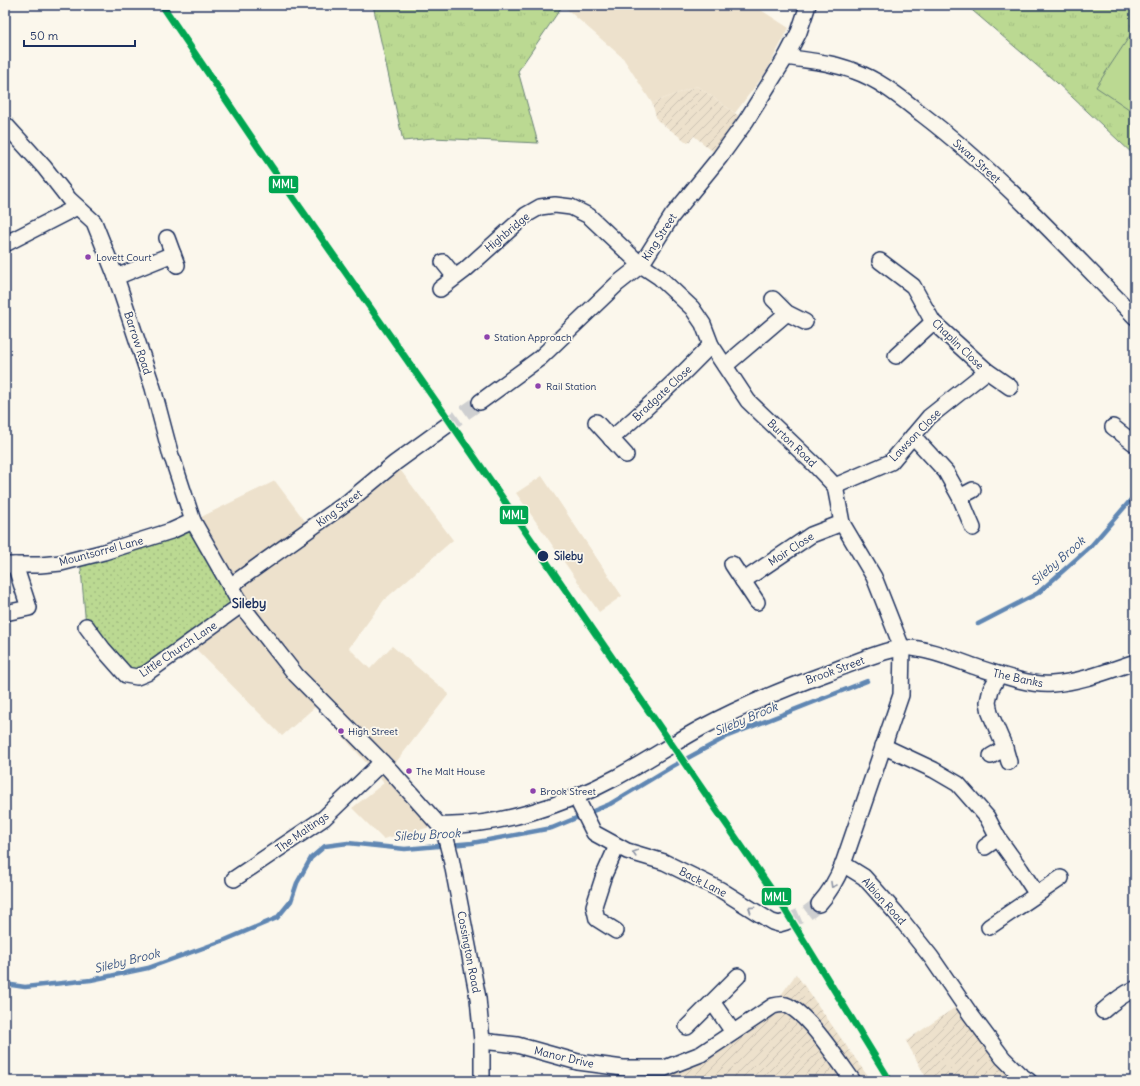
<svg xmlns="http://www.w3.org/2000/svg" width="1140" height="1086" font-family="Delius,sans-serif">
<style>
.built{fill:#ede1cc}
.industrial{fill:url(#industrial-furrows)}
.grass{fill:url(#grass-dots);stroke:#6b8478}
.park{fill:url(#park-tufts);stroke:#6b8478}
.pitch{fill:#bbd992;stroke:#6b8478}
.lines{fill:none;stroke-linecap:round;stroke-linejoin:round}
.stream{stroke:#6187b3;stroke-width:4.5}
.minor-tunnel{stroke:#cecfd0;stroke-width:15;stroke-dasharray:15 8;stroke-linecap:butt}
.minor-casing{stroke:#1b2f5e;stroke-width:18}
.minor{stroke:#fbf7ec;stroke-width:15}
.rail-1-casing{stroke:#fbf7ec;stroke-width:10}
.rail-1{stroke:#00a651;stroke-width:7}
.oneway{stroke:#8b93a5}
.bus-dot{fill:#8e44ad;stroke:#fbf7ec;stroke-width:1.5}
.stop-dot{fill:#1b2f5e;stroke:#fbf7ec;stroke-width:1.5}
.labels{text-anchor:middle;stroke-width:3.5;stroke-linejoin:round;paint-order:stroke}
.bus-label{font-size:10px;fill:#1b2f5e;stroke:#fbf7ec;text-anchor:start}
.street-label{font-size:11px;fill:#1b2f5e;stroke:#fbf7ec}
.stop-label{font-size:11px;font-weight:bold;fill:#1b2f5e;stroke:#fbf7ec;text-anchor:start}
.water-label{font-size:12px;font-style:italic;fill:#385482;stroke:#fbf7ec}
.quarter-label{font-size:13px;font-weight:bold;fill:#1b2f5e;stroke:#fbf7ec}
.line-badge{stroke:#fbf7ec;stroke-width:1.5}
.badge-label{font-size:11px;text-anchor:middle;font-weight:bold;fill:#fff}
</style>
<defs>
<pattern id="industrial-furrows" width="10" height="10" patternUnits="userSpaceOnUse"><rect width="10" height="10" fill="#ede1cc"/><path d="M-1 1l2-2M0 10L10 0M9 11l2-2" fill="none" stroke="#cbc1b2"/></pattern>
<pattern id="grass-dots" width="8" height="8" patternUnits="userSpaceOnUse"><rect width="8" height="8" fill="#bbd992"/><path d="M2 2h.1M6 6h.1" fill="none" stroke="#a0bb80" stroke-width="1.8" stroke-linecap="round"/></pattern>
<pattern id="park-tufts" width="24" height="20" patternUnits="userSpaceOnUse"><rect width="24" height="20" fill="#bbd992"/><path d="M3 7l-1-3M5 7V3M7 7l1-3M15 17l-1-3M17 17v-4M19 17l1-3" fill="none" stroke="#a0bb80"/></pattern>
</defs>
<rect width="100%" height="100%" fill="#fbf7ec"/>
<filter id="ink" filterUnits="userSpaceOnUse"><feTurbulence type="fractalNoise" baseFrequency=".025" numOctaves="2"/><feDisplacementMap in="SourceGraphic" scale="8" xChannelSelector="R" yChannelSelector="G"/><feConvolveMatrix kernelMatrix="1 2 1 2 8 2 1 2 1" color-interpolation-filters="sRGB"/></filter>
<g filter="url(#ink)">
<g class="built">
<path d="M373,5H753L789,28L766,72L735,113L697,86L652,103L623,58L562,5L518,71L538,143L433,138L403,141Z"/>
<path d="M395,463L453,540L384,600L349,648L370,669L392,646L449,694L390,770L439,825L383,839L352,808L384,783L316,706L282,736L190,643L193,521L275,481L311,529Z"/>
<path d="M542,476L622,596L599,612L516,493Z"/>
</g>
<g class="industrial">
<path d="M697,86L746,121L720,157L694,136L688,143L657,120L652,103Z"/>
<path d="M796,974L871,1081H670L665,1068L773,1006Z"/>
<path d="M963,1002L1029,1081H928L906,1041Z"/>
</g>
<path class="grass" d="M193,521L241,605L137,677L86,626L80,558Z"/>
<g class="park">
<path d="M373,5H563L518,71L538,143L433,138L403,141Z"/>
<path d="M966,5H1135V156L1056,82Z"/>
</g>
<path class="pitch" d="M1135,28V113L1096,87Z"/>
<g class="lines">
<g class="stream">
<path d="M978,624L1038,593L1091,546L1135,495"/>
<path d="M5,984L25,987L91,980L148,968L225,940L277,918L291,901L297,883L311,858L325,846L348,843L405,849L472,843L552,828L610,804L673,766L728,736L867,681"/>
</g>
<g class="minor-tunnel">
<path d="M446,426L480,402"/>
<path d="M786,922L807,913L819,904"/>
</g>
<g class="minor-casing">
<g id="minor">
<path d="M786,57C809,61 832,62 854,71C880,80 901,98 923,115C1000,174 1066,247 1135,317"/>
<path d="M5,124L44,167L69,199L94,222L116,277L153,388L171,456L173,460L193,521L241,605L296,675L390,770L439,825L445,835L451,858L478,998L482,1041V1081"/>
<path d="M167,238L177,265"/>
<path d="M5,244L77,207"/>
<path d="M880,261L913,286L933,322L987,371L1010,387"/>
<path d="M443,262L455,277"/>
<path d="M116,277L173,254"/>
<path d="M440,289L465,270L526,215L540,207L555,205L571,207L589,216L641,265L659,277L692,308L703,324L711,345L748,401L814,464L835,486L842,523L874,577L902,648L901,695L843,864C837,879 830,892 819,904"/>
<path d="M773,299L787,313L805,322"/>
<path d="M896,356L933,322"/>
<path d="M726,365L787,313"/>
<path d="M480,402L540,358L617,284L641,265L672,216L720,157L746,121L786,57L799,32L808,5"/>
<path d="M596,422L626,455"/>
<path d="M1113,427L1135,444"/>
<path d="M913,436L946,472L960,497L973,528"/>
<path d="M611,439C646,409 679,378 711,345"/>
<path d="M835,486L891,462L929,417L987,371"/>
<path d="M960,497L973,490"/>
<path d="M732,564L757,602"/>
<path d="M5,565H40L61,563L104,552L171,531L193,521"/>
<path d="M743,581L811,535L842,523"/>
<path d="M230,586L349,501L395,463L446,426"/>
<path d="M5,613L29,608L15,565"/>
<path d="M86,626L103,649L126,675L137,677L147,673L241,605"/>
<path d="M999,675L991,689L988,702L990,713L1005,748L1009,762"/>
<path d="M883,746L934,770L958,784L987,817L998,838L1021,870L1036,893"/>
<path d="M991,756L1005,748"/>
<path d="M576,797L594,833L627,851L664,862L721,890L772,922L779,924L786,922"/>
<path d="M439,825C499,827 565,805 617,777C645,762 672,744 701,728C742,706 786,688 830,672C851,664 880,651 901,648C921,646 954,659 973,666C995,673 1030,686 1052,684C1081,682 1108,671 1135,662"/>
<path d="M985,847L998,838"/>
<path d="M843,864L864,877L896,913L931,957L971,1015L1003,1058L1020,1075L1029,1081"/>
<path d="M234,879L324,818L382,762"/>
<path d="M989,927L1061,878"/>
<path d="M616,931L597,919L594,906L604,875L617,846"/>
<path d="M713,1003L733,1032"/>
<path d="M1103,1011C1113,1002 1123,994 1135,989"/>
<path d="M687,1027L738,976"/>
<path d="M482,1041L517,1045L578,1062L623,1068H665L701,1054L773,1006C777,1005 782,1004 786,1005C807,1012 839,1062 853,1081"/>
</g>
</g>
<use href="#minor" class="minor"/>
<g class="rail-1-casing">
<path id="rail-1" d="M162,5L271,166L442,410L782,905L890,1081"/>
</g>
<use href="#rail-1" class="rail-1"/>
</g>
<defs><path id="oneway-chevron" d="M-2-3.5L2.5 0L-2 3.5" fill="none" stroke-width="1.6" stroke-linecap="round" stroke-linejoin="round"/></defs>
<g class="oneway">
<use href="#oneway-chevron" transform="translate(635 853) rotate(-163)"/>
<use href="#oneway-chevron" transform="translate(833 885) rotate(120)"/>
<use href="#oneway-chevron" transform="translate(751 909) rotate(-146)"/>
</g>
</g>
<g class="bus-dot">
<circle cx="88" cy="257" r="3.5"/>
<circle cx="487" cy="337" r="3.5"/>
<circle cx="538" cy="386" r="3.5"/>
<circle cx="341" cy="731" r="3.5"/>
<circle cx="409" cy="771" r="3.5"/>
<circle cx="533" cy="791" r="3.5"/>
</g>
<circle class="stop-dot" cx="543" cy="556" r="6"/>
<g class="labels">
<g class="bus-label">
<text x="96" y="261">Lovett Court</text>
<text x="494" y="341">Station Approach</text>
<text x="546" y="390">Rail Station</text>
<text x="348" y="735">High Street</text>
<text x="416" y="775">The Malt House</text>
<text x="540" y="795">Brook Street</text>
</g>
<g class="street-label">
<text transform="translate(977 161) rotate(42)" y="4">Swan Street</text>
<text transform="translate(507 232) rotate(-40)" y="4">Highbridge</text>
<text transform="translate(659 237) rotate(-57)" y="4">King Street</text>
<text transform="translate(138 343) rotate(72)" y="4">Barrow Road</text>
<text transform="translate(958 344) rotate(44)" y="4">Chaplin Close</text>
<text transform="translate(662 393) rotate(-43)" y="4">Bradgate Close</text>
<text transform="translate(915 435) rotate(-46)" y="4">Lawson Close</text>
<text transform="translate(792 443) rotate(44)" y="4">Burton Road</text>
<text transform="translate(339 508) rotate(-37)" y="4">King Street</text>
<text transform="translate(791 549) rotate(-33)" y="4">Moir Close</text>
<text transform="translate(101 551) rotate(-15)" y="4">Mountsorrel Lane</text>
<text transform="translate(178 649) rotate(-34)" y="4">Little Church Lane</text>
<text transform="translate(835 670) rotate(-20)" y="4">Brook Street</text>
<text transform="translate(1018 678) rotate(12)" y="4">The Banks</text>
<text transform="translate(302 832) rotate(-35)" y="4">The Maltings</text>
<text transform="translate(703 882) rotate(27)" y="4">Back Lane</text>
<text transform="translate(884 901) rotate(48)" y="4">Albion Road</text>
<text transform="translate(469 952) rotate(79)" y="4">Cossington Road</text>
<text transform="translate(564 1057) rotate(13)" y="4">Manor Drive</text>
</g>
<g class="stop-label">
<text x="554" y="560">Sileby</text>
</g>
<g class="water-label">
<text transform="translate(1058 561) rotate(-41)" y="4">Sileby Brook</text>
<text transform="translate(746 719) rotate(-23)" y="4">Sileby Brook</text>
<text transform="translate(427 835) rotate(-3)" y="4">Sileby Brook</text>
<text transform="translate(127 961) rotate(-14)" y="4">Sileby Brook</text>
</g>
<g class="quarter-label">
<text x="249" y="608">Sileby</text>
</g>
</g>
<g class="line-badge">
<rect x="268" y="175" width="31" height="19" rx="4" fill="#00a651"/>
<rect x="499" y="505" width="30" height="20" rx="4" fill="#00a651"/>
<rect x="761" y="887" width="31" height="19" rx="4" fill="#00a651"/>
</g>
<g class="badge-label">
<text x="284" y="188">MML</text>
<text x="514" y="519">MML</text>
<text x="776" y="901">MML</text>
</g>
<rect width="1140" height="1086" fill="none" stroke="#fbf7ec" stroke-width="20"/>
<rect x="10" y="10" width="1120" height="1066" fill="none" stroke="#1b2f5e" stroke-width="1.5" filter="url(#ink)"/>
<path d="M24 40v6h111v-6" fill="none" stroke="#1b2f5e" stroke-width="2"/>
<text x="30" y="40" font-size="12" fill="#1b2f5e" stroke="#fbf7ec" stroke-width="3" paint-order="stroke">50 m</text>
</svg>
